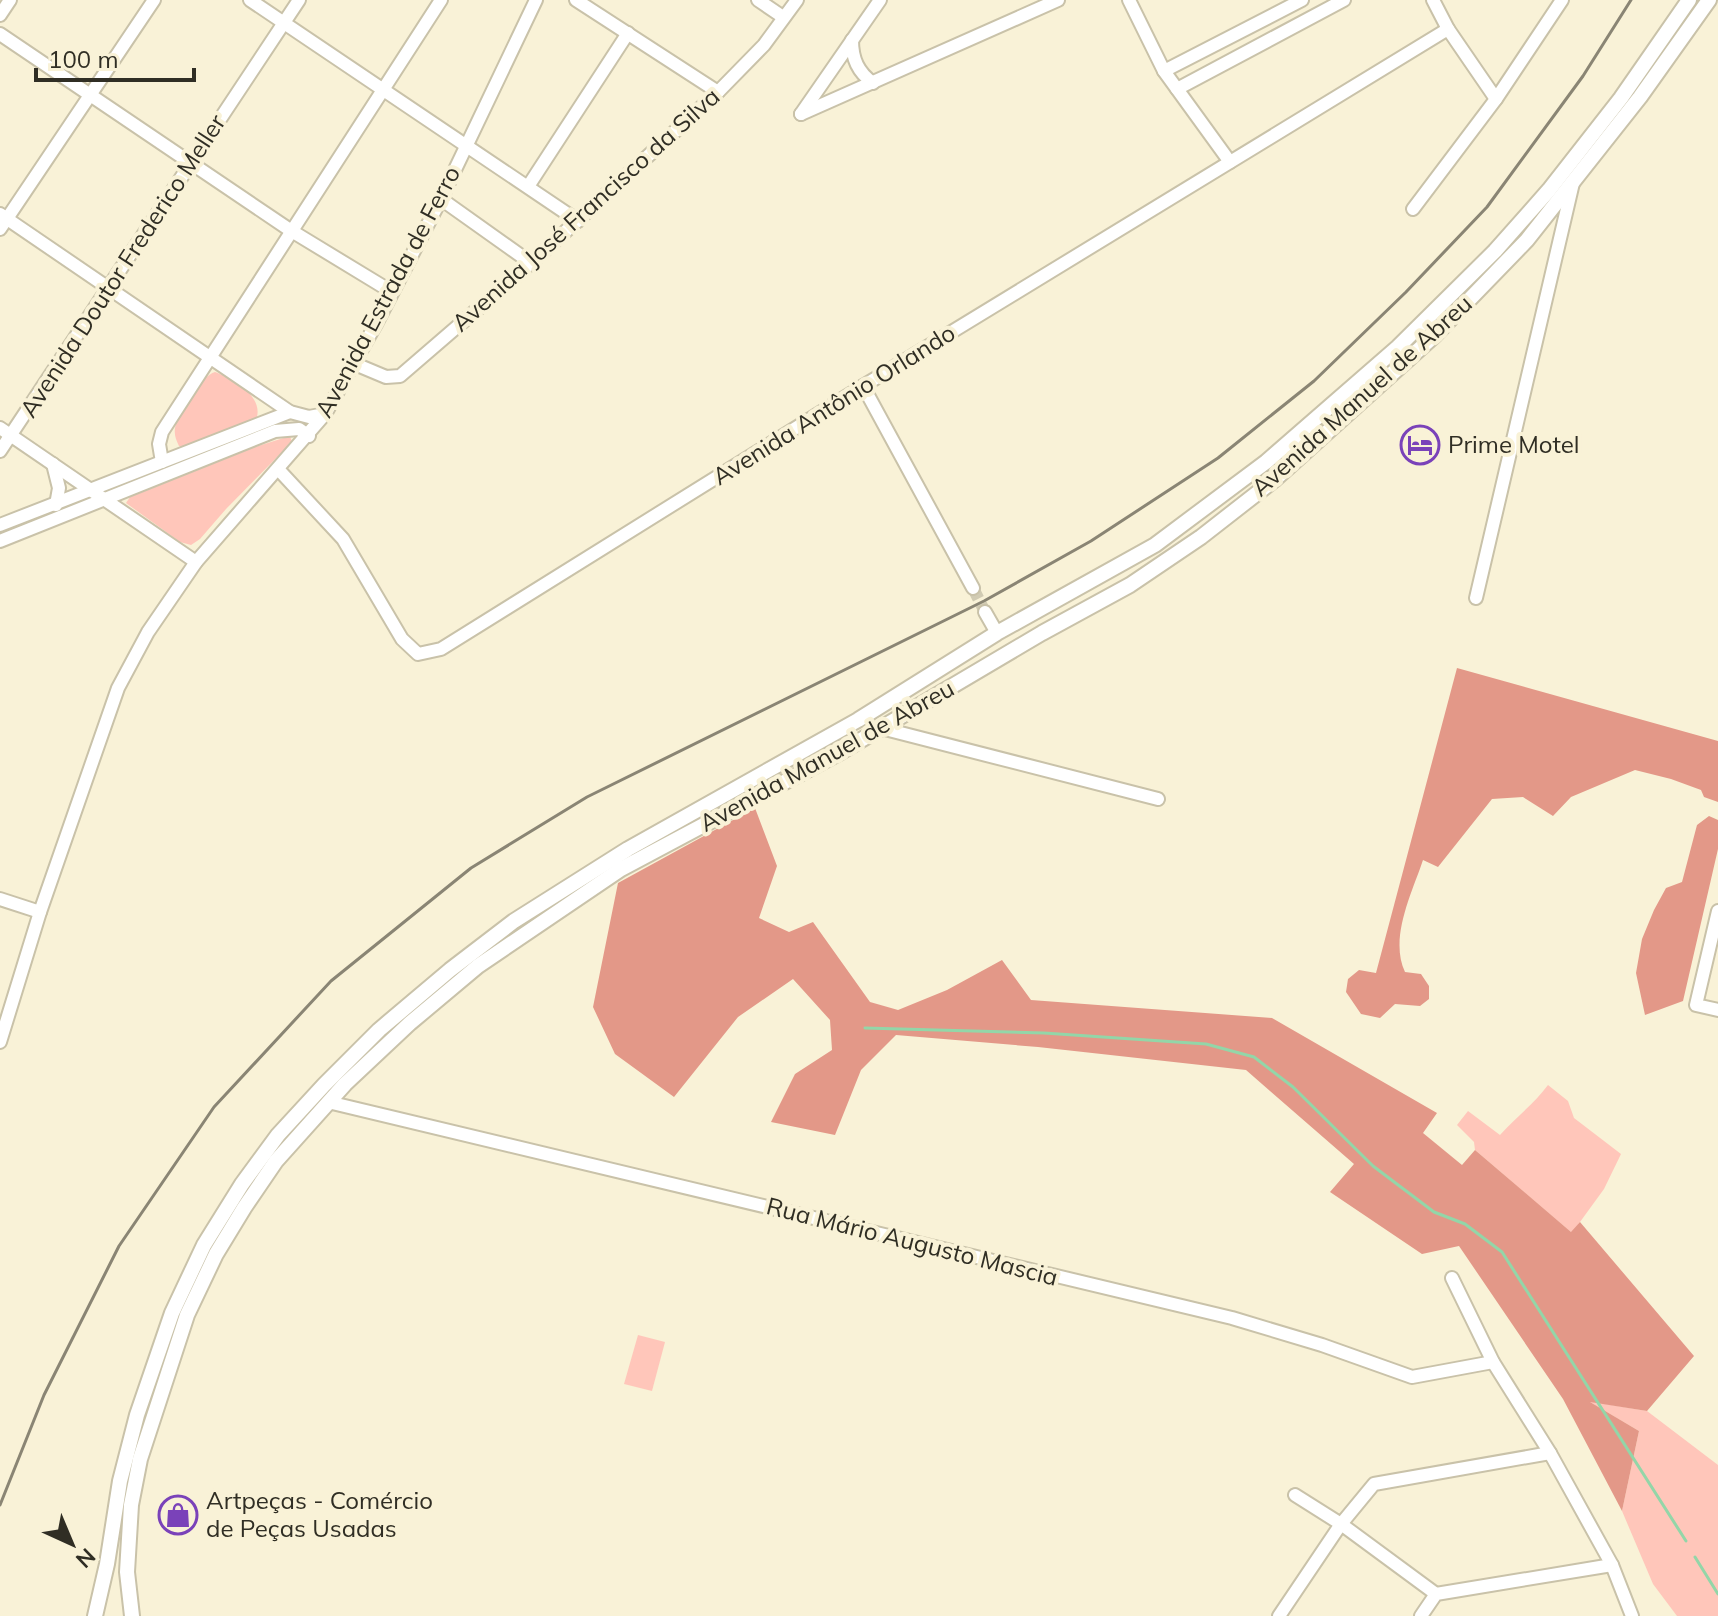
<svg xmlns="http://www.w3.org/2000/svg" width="1718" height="1616" font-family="Mulish,sans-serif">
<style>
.green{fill:#ffc6ba}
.forest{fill:#e39888}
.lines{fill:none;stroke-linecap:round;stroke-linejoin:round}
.stream{stroke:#93d6a8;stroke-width:3}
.minor-tunnel{stroke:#d1cbb3;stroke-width:12;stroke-dasharray:12 6;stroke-linecap:butt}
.minor-casing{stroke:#c9c2a9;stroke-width:16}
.major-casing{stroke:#c9c2a9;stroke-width:18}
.minor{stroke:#fff;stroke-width:12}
.major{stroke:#fff;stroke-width:14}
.rail{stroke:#8a8574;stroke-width:3}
.labels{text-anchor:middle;stroke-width:8;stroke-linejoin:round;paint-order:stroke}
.street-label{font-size:24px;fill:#302e24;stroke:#f9f2d7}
.poi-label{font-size:24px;fill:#302e24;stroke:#f9f2d7;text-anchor:start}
</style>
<rect width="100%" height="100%" fill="#f9f2d7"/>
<g class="green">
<path d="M215,372C234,379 265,397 256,420L186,448L179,446C176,440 174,435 175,428C177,413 201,376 215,372Z"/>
<path d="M290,436L292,442L226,509L200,539L191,545L180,542L126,503L130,497L255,447Z"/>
<path d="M1548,1085L1568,1101L1574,1118L1621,1154L1604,1189L1572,1233L1475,1150L1474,1142L1457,1125L1468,1111L1500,1135C1516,1117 1534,1104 1548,1085Z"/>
<path d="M638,1335L665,1342L652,1391L624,1384Z"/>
<path d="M1588,1401L1647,1411L1718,1465V1616H1677L1653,1584L1622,1511L1639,1431Z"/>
</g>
<g class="forest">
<path d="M1457,668L1718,741V802L1704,797L1701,790L1671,779L1635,770L1571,797L1553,816L1523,797L1492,799L1438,867L1423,860C1412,893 1389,938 1405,972L1421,974L1429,986V999L1420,1006L1395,1004L1380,1018L1361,1014L1346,992L1348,979L1359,970L1376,973Z"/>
<path d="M755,808L777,866L759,918L789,932L813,922L870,1002L898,1010L947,990L1002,960L1031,1000L1272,1018L1437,1113L1423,1133L1462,1165L1475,1150L1571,1232L1580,1222L1694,1356L1647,1411L1590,1402L1639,1431L1622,1511L1563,1399L1459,1246L1422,1254L1330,1192L1354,1164L1246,1070L1038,1047L896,1035L861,1070L835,1135L771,1122L795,1074L832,1050L830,1020L793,979L738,1017L674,1097L615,1054L593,1007L618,883Z"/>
<path d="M1709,816L1718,820V849L1683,1001L1645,1015L1636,973L1642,939L1654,910L1666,888L1682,882L1697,825Z"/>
</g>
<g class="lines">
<g class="stream">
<path d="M865,1028L1044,1033L1206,1044L1254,1057L1293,1087L1373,1166L1434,1212L1465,1224L1502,1252L1686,1541"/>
<path d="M1695,1557L1718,1594"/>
</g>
<path class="minor-tunnel" d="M973,588L985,612"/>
<g class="minor-casing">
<g id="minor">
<path d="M250,0L578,221"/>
<path d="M576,0L718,92"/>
<path d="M758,0L783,17"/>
<path d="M1129,0L1164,71L1230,162"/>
<path d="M1433,0L1448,29L1496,99"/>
<path d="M0,15L10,0"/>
<path d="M0,34L290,230L392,292"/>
<path d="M852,40C852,59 858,72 873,83"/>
<path d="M1164,71L1302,0"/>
<path d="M1177,89L1344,0"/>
<path d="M801,114L1058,0"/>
<path d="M801,114L880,0"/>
<path d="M529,185L628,33"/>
<path d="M441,199L531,263"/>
<path d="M1413,209L1496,99L1562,0"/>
<path d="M0,214L290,412L309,417L325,414"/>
<path d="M0,229L154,0"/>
<path d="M355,364L386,377L400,376L531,263L718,92L764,45L797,0"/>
<path d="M863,386L973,588"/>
<path d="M0,428L196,562"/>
<path d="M0,451L299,0"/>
<path d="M162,462L159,444L162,432L441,0"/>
<path d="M53,464L59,488L56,505"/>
<path d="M278,469L343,539L402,639L418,654L441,649L863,386L1448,29"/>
<path d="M0,525L290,412"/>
<path d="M0,541L275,431L299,429L309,436"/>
<path d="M1476,598L1573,183"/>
<path d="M985,612L997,633"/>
<path d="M881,728L1158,799"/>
<path d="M0,899L40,912"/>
<path d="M1718,911L1696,1005L1718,1010"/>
<path d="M0,1042L40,912L118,688L148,632L196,562L325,414L376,324L441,199L536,0"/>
<path d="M328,1102L1232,1318L1322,1345L1412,1377L1493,1362"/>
<path d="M1452,1278L1493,1362L1550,1453L1612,1565L1632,1616"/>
<path d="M1295,1495L1341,1524L1436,1594"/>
<path d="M1279,1616L1341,1524L1374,1484L1550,1453"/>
<path d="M1421,1616L1436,1594L1612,1565"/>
</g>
</g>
<g class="major-casing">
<g id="major">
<path d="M95,1616L107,1564L120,1481L137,1415L172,1313L204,1245L242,1184L278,1135L324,1085L379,1030L450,970L514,921L628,849L858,720L997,633L1155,545L1266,462L1398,347L1495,251L1549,190L1621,98L1689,0"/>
<path d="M132,1616L127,1572L131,1505L140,1459L187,1315L216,1254L244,1208L276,1161L345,1084L410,1023L478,966L621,869L839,753L1042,633L1130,585L1201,537L1274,480L1435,335L1527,240L1640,97L1709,0"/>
</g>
</g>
<use href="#minor" class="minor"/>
<use href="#major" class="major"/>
<path class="rail" d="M0,1505L44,1395L119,1246L214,1107L331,981L471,868L587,797L984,601L1091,541L1218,458L1314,381L1406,292L1487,207L1583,76L1631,0"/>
</g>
<defs>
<g id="hotel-ring" transform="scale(2)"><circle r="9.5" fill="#f9f2d7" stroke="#7a42b9" stroke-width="1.5"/><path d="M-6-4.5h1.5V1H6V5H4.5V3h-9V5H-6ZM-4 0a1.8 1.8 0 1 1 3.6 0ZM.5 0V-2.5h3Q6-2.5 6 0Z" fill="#7a42b9"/></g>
<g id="shop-ring" transform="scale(2)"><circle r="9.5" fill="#f9f2d7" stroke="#7a42b9" stroke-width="1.5"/><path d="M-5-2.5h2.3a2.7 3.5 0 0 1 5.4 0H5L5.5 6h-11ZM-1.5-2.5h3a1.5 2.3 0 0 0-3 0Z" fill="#7a42b9"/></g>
</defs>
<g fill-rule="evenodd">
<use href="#hotel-ring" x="1420" y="445"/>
<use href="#shop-ring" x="178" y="1515"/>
</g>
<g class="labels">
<g class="street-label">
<text transform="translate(586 210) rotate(-42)" y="8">Avenida José Francisco da Silva</text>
<text transform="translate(123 266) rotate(-57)" y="8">Avenida Doutor Frederico Meller</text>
<text transform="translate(388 292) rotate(-62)" y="8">Avenida Estrada de Ferro</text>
<text transform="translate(1362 396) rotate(-42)" y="8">Avenida Manuel de Abreu</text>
<text transform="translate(834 405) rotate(-32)" y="8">Avenida Antônio Orlando</text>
<text transform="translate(827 756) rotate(-29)" y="8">Avenida Manuel de Abreu</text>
<text transform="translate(912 1242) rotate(14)" y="8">Rua Mário Augusto Mascia</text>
</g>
<g class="poi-label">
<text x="1448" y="453">Prime Motel</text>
<text x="206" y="1509">Artpeças - Comércio<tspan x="206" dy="28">de Peças Usadas</tspan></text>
</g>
</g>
<g transform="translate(72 1544) rotate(136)" stroke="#f9f2d7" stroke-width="6" paint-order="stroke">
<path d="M0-6L14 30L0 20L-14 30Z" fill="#302e24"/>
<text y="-12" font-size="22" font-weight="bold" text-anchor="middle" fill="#302e24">N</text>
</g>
<path d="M36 68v12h158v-12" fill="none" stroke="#302e24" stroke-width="4"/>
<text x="48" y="68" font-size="24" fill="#302e24" stroke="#f9f2d7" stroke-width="6" paint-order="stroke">100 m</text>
</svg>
